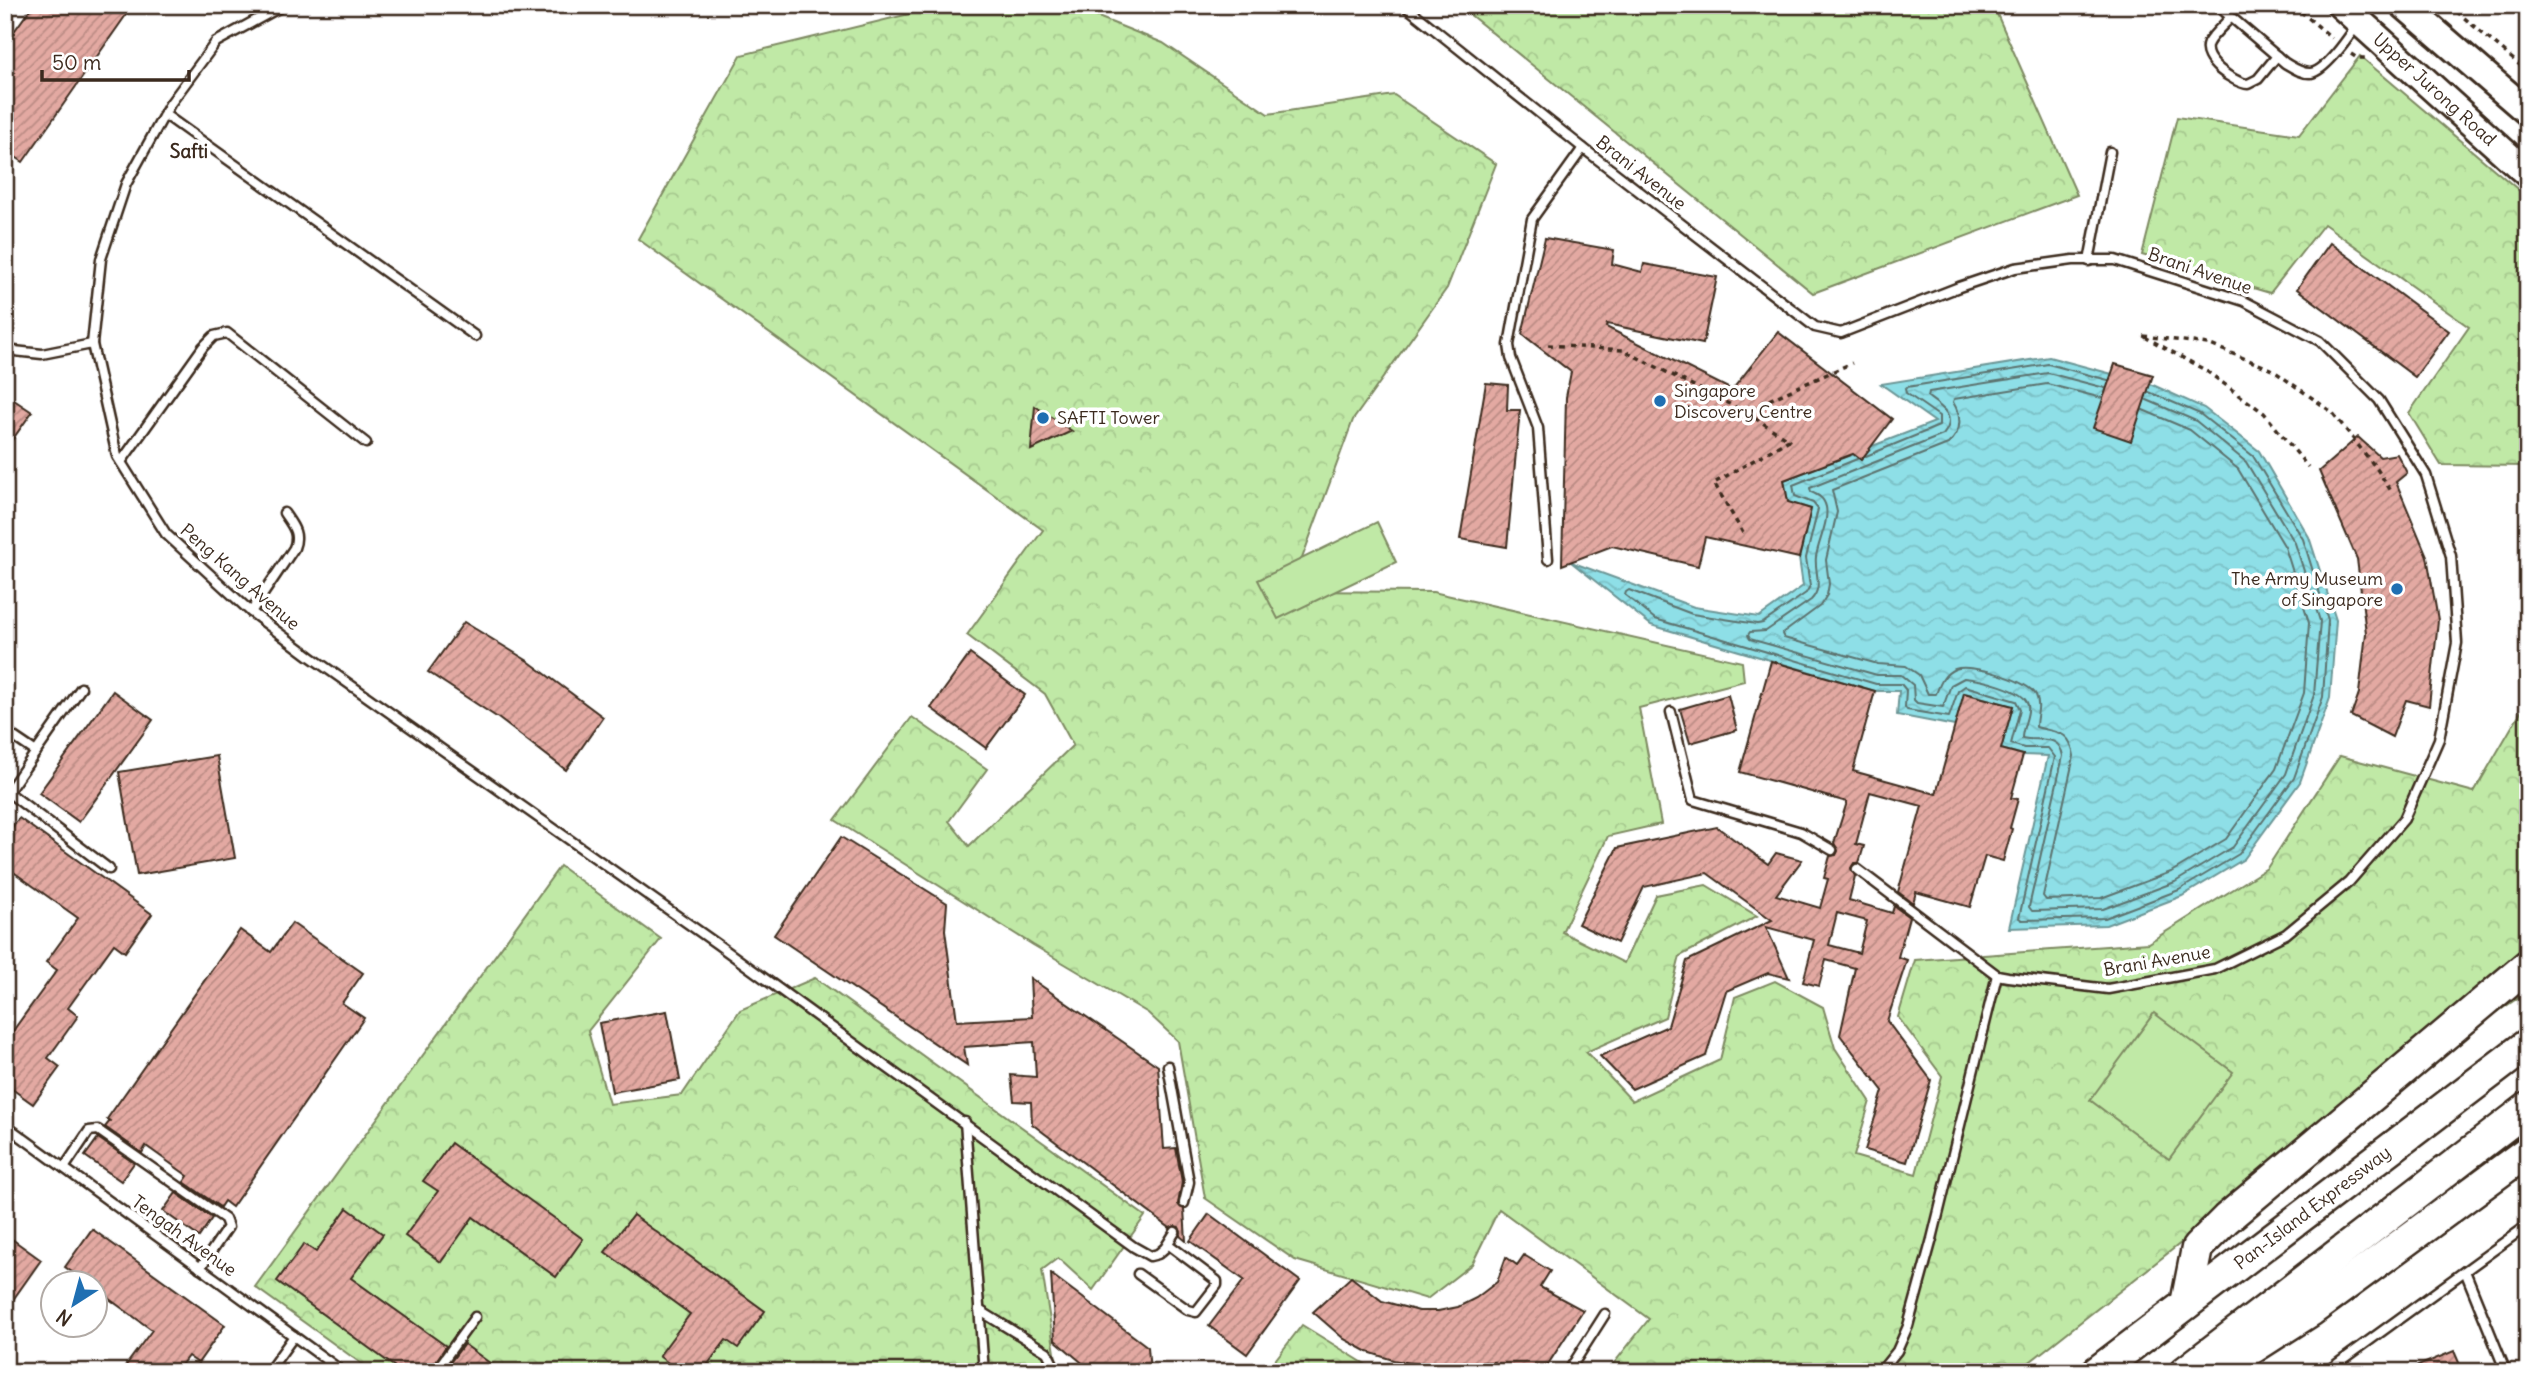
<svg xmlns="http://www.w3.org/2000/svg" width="2533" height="1377" font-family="Delius,sans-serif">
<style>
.forest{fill:url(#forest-crowns);stroke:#7e8a62;stroke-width:2}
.garden{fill:#c0e9a6;stroke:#7e8a62;stroke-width:2}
.water{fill:url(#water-waves);stroke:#6d9797;stroke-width:2}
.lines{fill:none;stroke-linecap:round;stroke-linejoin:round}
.shore{stroke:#5c726e;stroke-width:2}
.building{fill:url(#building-hatch);stroke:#3b2a1e;stroke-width:2;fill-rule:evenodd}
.service-casing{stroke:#3b2a1e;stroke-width:13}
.primary-casing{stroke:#3b2a1e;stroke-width:32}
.motorway-casing{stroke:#3b2a1e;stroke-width:35}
.path{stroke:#3b2a1e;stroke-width:3.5;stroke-dasharray:5 5;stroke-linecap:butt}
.service{stroke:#fff;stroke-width:8}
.primary{stroke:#fff;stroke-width:26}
.motorway{stroke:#fff;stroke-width:30}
.poi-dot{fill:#1f6fb2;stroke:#fff;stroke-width:2.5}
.labels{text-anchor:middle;stroke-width:7;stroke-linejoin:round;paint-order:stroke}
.street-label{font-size:18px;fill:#3b2a1e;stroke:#fff}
.poi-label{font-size:18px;fill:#3b2a1e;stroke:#fff;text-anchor:start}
.neighbourhood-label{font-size:19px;font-weight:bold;fill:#3b2a1e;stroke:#fff}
</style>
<defs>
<pattern id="forest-crowns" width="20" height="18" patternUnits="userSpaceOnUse" patternTransform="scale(1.75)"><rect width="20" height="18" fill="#c0e9a6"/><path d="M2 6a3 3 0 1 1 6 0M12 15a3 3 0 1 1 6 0" fill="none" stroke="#a6c88e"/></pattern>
<pattern id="water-waves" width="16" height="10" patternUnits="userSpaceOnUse" patternTransform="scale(1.75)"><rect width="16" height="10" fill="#8edfe7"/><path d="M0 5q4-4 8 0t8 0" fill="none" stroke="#7bc0c6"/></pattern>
<pattern id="building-hatch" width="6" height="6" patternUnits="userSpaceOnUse" patternTransform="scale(1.75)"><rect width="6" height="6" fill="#e3a9a2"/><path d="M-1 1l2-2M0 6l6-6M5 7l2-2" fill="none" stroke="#b98a83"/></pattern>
</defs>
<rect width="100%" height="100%" fill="#fff"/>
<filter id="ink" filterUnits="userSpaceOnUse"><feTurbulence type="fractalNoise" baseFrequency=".0143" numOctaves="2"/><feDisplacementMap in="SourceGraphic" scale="14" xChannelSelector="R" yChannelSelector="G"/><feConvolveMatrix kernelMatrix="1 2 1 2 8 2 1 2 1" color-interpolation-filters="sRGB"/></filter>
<g filter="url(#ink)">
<g class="forest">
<path d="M946,5H1068L1163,43L1268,114L1394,95L1496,164L1447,288L1353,420L1290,591L1433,592L1742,662L1744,681L1639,708L1661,824L1608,836L1562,932L1624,963L1656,895L1706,885L1757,916L1680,956L1665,1017L1586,1052L1632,1101L1720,1060L1735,997L1775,981L1823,1007L1835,1048L1870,1101L1854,1156L1916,1174L1942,1076L1898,1017L1915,960L2148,943L2267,868L2340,756L2474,792L2528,699V991L2323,1131L2017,1372H1607L1649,1319L1499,1209L1472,1264L1427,1299L1295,1260L1205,1198L1178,1041L1148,1013L1033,945L835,820L912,717L987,769L949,821L969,846L1073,745L1045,694L967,635L1043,530L638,239L741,55Z"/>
<path d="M1458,5H1993L2077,195L1813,293Z"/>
<path d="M2360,56L2528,198V466L2441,465L2409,413L2469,327L2324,224L2270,293L2142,255L2177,117L2299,135Z"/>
<path d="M560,866L661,939L588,1031L609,1104L682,1095L740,1010L815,978L1145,1216L1093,1290L1058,1258L1042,1270L1058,1372H373L255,1287Z"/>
<path d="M1302,1325L1378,1372H1266Z"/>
</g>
<g class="garden">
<path d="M1377,522L1396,562L1278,619L1258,580Z"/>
<path d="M2154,1013L2233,1072L2169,1159L2090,1100Z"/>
</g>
<path class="water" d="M2049,357L2153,385L2204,408L2259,451L2309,537L2336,620L2330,698L2300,782L2244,859L2182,896L2106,925L2009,928L2048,756L2023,755L2001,749L2013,706L1965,693L1955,726L1897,715L1899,691H1875L1651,625L1571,562L1694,607L1759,617L1803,586L1799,558L1811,509L1788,502L1784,480L1935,422L1881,384Z"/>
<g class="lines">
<g class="shore">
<path d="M2105,388L2048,373L1929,392L1928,397C1942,407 1958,417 1943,435L1810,488L1811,492C1818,495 1824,498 1826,507C1829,522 1818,542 1816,557C1814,572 1824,587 1811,600L1766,631L1750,632L1748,635L1750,639L1877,675H1901L1913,685L1914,700L1917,703L1943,707L1951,685L1964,678C1979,679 2025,689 2028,705C2030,715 2022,727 2022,738C2039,742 2059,733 2063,756L2029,907L2032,911L2103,909L2175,882L2233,847L2286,774L2314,695L2320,621L2295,543L2246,462L2196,421L2147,400"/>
<path d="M2102,398L2047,384L1954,399L1953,402C1962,417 1962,432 1948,444L1832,490L1837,512L1826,560L1829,584L1827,595L1820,606L1782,634L1784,638L1878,664L1906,666L1919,675L1928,694H1936C1940,684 1943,674 1955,669C1971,663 2028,680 2036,695C2041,706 2036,716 2036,727C2055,733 2070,729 2074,756L2043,896L2046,900L2101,898L2171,872L2226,839L2276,769L2304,693L2309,623L2285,547L2238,469L2190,430L2143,410"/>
<path d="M1866,456L1939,426V416L1906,393L1905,389L1907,387L2048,364L2108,380"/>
<path d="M1857,459L1793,485L1795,496L1813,503L1818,509L1806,558L1810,586L1806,593L1763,623L1757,624L1692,614L1629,590L1626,592L1625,595L1655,619L1876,684H1901L1906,690L1905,707L1907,710L1949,717L1958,691L1965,686L2016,701L2020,709L2011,744L2024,748H2048L2055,757L2019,918L2022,920L2105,918L2179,890L2239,854L2294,778L2323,697L2328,620L2303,539L2253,456L2200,414L2149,392"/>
</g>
</g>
<g class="building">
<path d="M33,5H133L23,162L5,150V23L15,30Z"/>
<path d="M1545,238L1614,250L1612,264L1642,272L1644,264L1717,277L1703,344L1607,324L1606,327L1732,390L1778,332L1892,419L1861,460L1853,454L1784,480L1788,502L1811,509L1799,558L1705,537L1698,566L1612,546L1562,565L1566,397L1571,372L1522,334Z"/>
<path d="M2330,243L2449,331L2415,377L2297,289Z"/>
<path d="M2115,364L2153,375L2131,441L2093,428Z"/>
<path d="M1486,383L1508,385L1507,410H1520L1507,547L1460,539Z"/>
<path d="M5,394L32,412L5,450Z"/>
<path d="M1035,406L1072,431L1031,450Z"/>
<path d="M2358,437L2380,457L2397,454L2407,473L2396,482L2427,556L2438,620L2429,706L2406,700L2392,737L2351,716L2359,693L2366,633L2357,559L2319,471Z"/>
<path d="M464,622L528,661L603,717L566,770L498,718L428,672Z"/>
<path d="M970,654L1025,695L986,748L931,708Z"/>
<path d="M1771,661L1875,691L1853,771L1936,794L1964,693L2013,706L2001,749L2023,755L2011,798L2018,799L2010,828L2012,829L2003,861L1985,856L1970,907L1916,892L1913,903L1898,892L1922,806L1870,792L1856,844L1864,846L1859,863H1854L1851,868L1855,876L1849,900L1892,913L1894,906L1909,917L1898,957L1907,960L1887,1021L1931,1080L1907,1162L1865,1150L1883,1091L1840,1035L1855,968L1826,960L1819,986L1803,982L1814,940L1766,927L1789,978L1768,973L1726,991L1706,1056L1632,1089L1600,1056L1668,1026L1687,961L1772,920L1707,873L1644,887L1617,943L1578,924L1617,848L1717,827L1768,864L1776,853L1802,860L1776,895L1820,908L1828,879L1824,878L1830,856L1836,855L1838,851L1834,843L1847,802L1740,772ZM1837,913L1867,921L1859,953L1829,945Z"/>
<path d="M113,691L153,720L79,822L39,793Z"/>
<path d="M1728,695L1737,730L1690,743L1680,709Z"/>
<path d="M217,756L235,858L137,875L119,772Z"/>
<path d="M19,818L152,914L125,952L114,944L68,1008L78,1016L48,1058L60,1067L33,1104L5,1084V1027L12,1032L57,970L46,962L78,918L5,866V837Z"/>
<path d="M841,837L947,903L945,930L957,1021L1032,1017L1030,978L1158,1066L1164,1149L1176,1148L1182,1182L1178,1204L1184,1209L1186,1241L1180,1236L1181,1232L1179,1227L1175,1226L1170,1228L1032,1124L1031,1102L1014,1101L1011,1075L1036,1077L1034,1042L964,1047L967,1065L774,935Z"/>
<path d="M292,923L363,973L342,1003L364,1018L232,1207L224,1201L220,1207L184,1182L188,1176L146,1146L142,1153L105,1127L110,1121L107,1119L240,930L271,952Z"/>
<path d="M667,1011L680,1080L612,1092L599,1023Z"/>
<path d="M98,1138L134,1163L121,1181L85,1156Z"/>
<path d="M451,1143L583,1239L556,1277L473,1217L441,1262L405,1236L438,1191L423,1181Z"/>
<path d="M176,1193L212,1218L199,1237L163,1211Z"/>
<path d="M347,1208L383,1234L351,1278L446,1346L429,1372H402L277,1281L304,1244L316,1252Z"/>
<path d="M1209,1214L1300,1281L1247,1354L1209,1326L1244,1280L1190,1241Z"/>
<path d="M633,1215L765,1311L738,1348L726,1340L702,1372H680L659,1356L690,1314L605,1252Z"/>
<path d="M92,1229L225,1325L198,1363L188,1356L176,1372H121L152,1330L94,1288V1283H87L65,1267Z"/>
<path d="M5,1234L41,1260L5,1311Z"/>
<path d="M1524,1255L1550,1271L1540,1287L1583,1310L1543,1372H1479L1493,1362L1421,1365L1393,1360L1368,1352L1344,1339L1313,1312L1351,1277L1382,1301L1419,1311H1438L1458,1307L1476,1298L1497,1282L1506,1257L1517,1265Z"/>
<path d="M1051,1274L1148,1347L1150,1372H1093L1055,1340Z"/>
<path d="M464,1344L502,1372H443Z"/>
<path d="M2454,1351L2463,1372H2406V1371Z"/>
</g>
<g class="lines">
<g class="service-casing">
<g id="service">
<path d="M284,5L216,42L170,104L126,184L101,259L92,344L117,456L166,534L251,612L311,657L717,944L1134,1247L1150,1256L1158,1254L1165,1248L1175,1232"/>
<path d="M1404,5L1583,148L1815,327L1841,333L1959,287L2015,268L2073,260H2115L2244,301L2320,341L2379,400L2426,475L2451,556L2457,643L2439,739L2404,819L2349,882L2286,934L2215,969L2108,989L2008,977L1997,975L1857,869"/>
<path d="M2217,5L2285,63C2292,67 2302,74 2311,73C2329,70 2360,21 2370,5"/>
<path d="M2231,17C2224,25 2213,34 2208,43C2200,60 2234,83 2248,84L2258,79L2277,56"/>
<path d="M164,114L475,336"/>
<path d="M2089,261L2110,152"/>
<path d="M5,350L42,354L92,344"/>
<path d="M121,462L203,347L214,336L227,333L366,443"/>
<path d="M1548,559L1538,428L1511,358L1509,345L1532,219L1583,148"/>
<path d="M251,612L294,548C300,533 292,525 284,513"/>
<path d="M1671,712L1693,800L1801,832L1832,850"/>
<path d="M5,731L36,752"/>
<path d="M8,792L109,869"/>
<path d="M5,796L81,688"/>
<path d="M1168,1066L1189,1182L1184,1203"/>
<path d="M965,1122L984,1372"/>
<path d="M5,1125L343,1372"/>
<path d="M64,1168L89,1131L98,1130L225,1219L228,1227L200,1268"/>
<path d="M2465,1271L2506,1372"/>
<path d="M1138,1274L1188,1310L1196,1312L1217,1285V1281L1168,1244"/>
<path d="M979,1310L1047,1352L1057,1372"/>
<path d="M268,1372L294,1336"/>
<path d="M435,1372L475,1317"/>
<path d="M1568,1372L1605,1314"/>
<path d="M1880,1372L1897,1351L1908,1326L1932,1239L1997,975"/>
<path d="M2326,1372L2528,1225"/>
</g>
</g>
<g class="primary-casing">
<g id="primary">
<path id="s1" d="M2341,5L2528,174"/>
<path d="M2404,5L2528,112"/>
</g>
</g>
<g class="motorway-casing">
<g id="motorway">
<path d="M2186,1304L2197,1248L2226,1219L2528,965"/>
<path id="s2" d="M2097,1372L2528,1044"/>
<path d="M2185,1372L2528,1108"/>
<path d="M2215,1372L2312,1310L2528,1151"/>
</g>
</g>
<g class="path">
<path d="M2293,5L2332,38"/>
<path d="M2449,5L2528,72"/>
<path d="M2351,54L2357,58H2366"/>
<path d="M2143,336L2208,344L2271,369L2332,412L2377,469L2391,491"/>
<path d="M2145,337L2205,370L2264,413L2308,467"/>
<path d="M1548,345L1623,350L1747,413L1760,404L1852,363"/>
<path d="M1743,533L1714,483L1789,440L1747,413"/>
</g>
<use href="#service" class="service"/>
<use href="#primary" class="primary"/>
<use href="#motorway" class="motorway"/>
</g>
</g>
<g class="poi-dot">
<circle cx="1660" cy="401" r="7"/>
<circle cx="1043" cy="418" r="7"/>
<circle cx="2397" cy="589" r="7"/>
</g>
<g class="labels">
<g class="street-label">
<text dy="6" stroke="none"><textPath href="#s1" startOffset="126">Upper Jurong Road</textPath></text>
<text transform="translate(1641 173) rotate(38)" y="6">Brani Avenue</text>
<text transform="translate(2200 271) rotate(19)" y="6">Brani Avenue</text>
<text transform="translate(240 577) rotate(41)" y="6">Peng Kang Avenue</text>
<text transform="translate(2157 961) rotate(-10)" y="6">Brani Avenue</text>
<text dy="6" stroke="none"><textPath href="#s2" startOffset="271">Pan-Island Expressway</textPath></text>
<text transform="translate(184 1236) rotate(36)" y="6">Tengah Avenue</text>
</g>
<g class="poi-label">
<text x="1674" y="397">Singapore<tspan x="1674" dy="21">Discovery Centre</tspan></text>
<text x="1057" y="424">SAFTI Tower</text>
<text x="2383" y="585" text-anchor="end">The Army Museum<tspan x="2383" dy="21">of Singapore</tspan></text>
</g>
<g class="neighbourhood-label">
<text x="189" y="158">Safti</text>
</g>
</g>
<rect width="2533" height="1377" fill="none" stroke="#fff" stroke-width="28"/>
<rect x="14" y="14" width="2505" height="1349" fill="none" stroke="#3b2a1e" stroke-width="2.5" filter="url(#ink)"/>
<g transform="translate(74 1304) rotate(216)"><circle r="33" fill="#ffffff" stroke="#b1aaa5" stroke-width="2"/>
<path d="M0-5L12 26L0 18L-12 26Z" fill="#1f6fb2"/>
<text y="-10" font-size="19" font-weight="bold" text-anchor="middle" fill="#3b2a1e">N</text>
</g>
<path d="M42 70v10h147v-10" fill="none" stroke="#3b2a1e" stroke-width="3.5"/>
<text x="52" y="70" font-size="21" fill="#3b2a1e" stroke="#ffffff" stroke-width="5" paint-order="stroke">50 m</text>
</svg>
